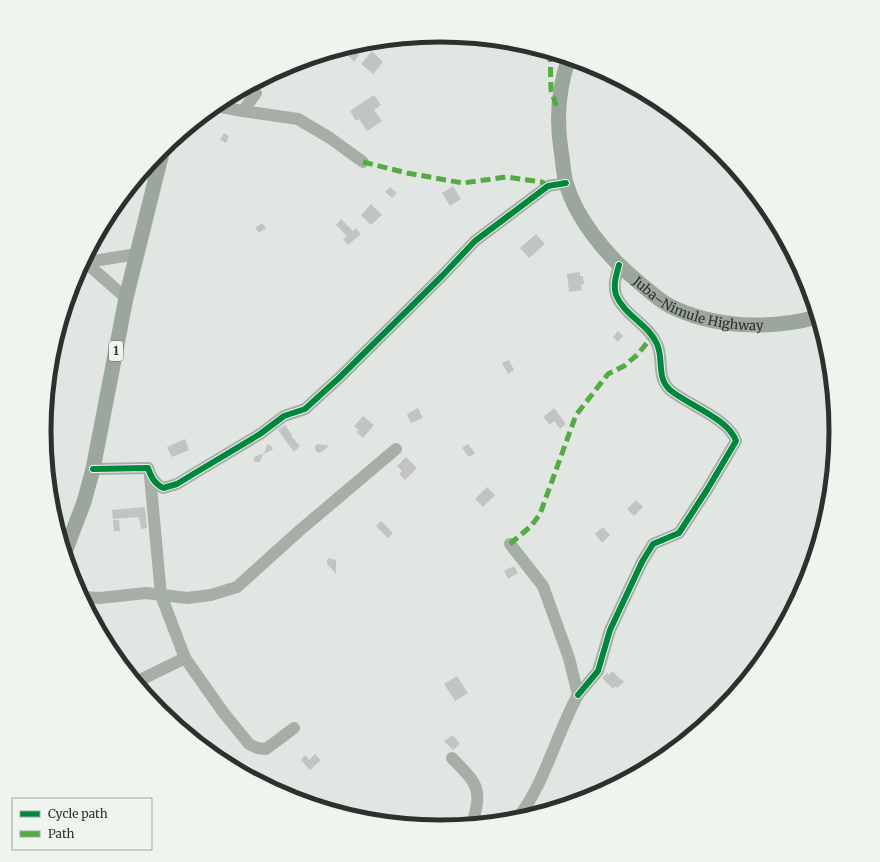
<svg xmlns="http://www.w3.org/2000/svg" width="880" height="862" font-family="Merriweather,serif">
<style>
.building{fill:#c2c4c3}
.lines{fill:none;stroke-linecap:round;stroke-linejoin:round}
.minor{stroke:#a5afa7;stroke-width:12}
.major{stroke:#9ba69d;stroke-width:15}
.quiet{stroke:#54ab44;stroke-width:5;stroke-dasharray:10 5;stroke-linecap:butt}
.cycleway-casing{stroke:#eff4ef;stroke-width:8}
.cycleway{stroke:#00873e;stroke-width:6}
.labels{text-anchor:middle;stroke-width:3;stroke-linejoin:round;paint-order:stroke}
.shield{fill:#eff4ef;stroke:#686b68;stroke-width:1}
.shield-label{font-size:12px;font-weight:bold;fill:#2e302e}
.street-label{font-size:13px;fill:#2e302e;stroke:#eff4ef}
.rim{fill:none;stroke:#2e302e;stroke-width:5}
</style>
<rect width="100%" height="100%" fill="#e2e6e3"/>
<g class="building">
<path d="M349,47L359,55L354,62L342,49Z"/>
<path d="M372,51L383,62L373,74L361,64Z"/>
<path d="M374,95L381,105L374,110L382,121L367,131L359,119L356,121L350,111Z"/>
<path d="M224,133L229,136L226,143L220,140Z"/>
<path d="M453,186L461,199L450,206L442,193Z"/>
<path d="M390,187L397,193L392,198L385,192Z"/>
<path d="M371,204L382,215L371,225L361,215Z"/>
<path d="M341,219L353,231L356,228L361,234L348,245L343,239L347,236L336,225Z"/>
<path d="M262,223L266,228L259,233L255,228Z"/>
<path d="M536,234L545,244L529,258L520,248Z"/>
<path d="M580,272V276H583L584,284L581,285L582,290L569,292L567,274Z"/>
<path d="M618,331L623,336L618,342L613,337Z"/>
<path d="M509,360L514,370L508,374L502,363Z"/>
<path d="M418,408L423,418L411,423L407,414Z"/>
<path d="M554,408L566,424L560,429L554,421L550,425L543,417Z"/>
<path d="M363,416L374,425L363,438L356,432L359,430L354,426Z"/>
<path d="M285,425L292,435L291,436L300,446L294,452L278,430Z"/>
<path d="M185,439L189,450L172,457L167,447Z"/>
<path d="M269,444L273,448L272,450L263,454L260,462H254V457L264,453L267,445Z"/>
<path d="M318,444L329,446L320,453L316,452L315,446Z"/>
<path d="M468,444L475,453L469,457L462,448Z"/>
<path d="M406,457L417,468L405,480L399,474L402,471L397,466Z"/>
<path d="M487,487L495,495L483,507L475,499Z"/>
<path d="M636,500L643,507L634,516L627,509Z"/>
<path d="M145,507L147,528L141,529L139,517L113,519L112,510Z"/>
<path d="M113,520H119L120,531H114Z"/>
<path d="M381,521L393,533L388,538L376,526Z"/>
<path d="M603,527L610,535L602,543L595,534Z"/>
<path d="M329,558L336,560V574L327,564V561Z"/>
<path d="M514,566L518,573L508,579L504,571Z"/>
<path d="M612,671L624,682L617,688L615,686L613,689L602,678L607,673L609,675Z"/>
<path d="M457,676L468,693L455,701L444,684Z"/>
<path d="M453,735L460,744L453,750L444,741Z"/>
<path d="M315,754L321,760L310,770L301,760L305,755L309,760Z"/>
</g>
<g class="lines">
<g class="minor">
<path d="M256,93L243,111L298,119L330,138L363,162"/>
<path d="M215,106L243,111"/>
<path d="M84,261L126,298"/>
<path d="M87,262L137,254"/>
<path d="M93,469L148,468C151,477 154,483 163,488L177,484L190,476L260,434L284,416L305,409L339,378L442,276L475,241L548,186L566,183"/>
<path d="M510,544L543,586L569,658L578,695C556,734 544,787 516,820"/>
<path d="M82,597L100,598L146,593L187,598L211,595L237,587L299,531L396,449"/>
<path d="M185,658L223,712L249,744L257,748L266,749L294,728"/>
<path d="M136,682L185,658L161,595L150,476"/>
<path d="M578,695L598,671L610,630L642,562L653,544L679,533L707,490L736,441C729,419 688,405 670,390C656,377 664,359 657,344C649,325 624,315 616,295C613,284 616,276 619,265"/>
<path d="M452,758C476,783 484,788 472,824"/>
</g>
<g class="major">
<path id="s1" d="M569,58C558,89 556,118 561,150C563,161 563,173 566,183C576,219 608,257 636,280C646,288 658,300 670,306C714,328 770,330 817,317"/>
<path d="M65,552L84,502L93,469L126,298L163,149"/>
</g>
<g class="quiet">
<path d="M550,52L551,90L558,111"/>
<path d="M363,162L407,173L463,183L506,177L542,182L548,186"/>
<path d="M510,544L531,526L540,514L576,415L608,374L624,366L637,355L652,337"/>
</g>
<g class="cycleway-casing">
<g id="cycleway">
<path d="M93,469L148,468C151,477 154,483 163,488L177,484L190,476L260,434L284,416L305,409L339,378L442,276L475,241L548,186L566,183"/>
<path d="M578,695L598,671L610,630L642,562L653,544L679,533L707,490L736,441C729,419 688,405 670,390C656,377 664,359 657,344C649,325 624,315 616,295C613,284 616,276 619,265"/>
</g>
</g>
<use href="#cycleway" class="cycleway"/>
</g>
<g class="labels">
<rect class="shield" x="109" y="341" width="14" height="20" rx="3"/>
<g class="shield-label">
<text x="116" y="355">1</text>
</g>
<g class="street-label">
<text dy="5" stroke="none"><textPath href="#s1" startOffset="317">Juba–Nimule Highway</textPath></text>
</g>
</g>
<path d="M0 0H880V862H0ZM51 431a389 389 0 1 1 778 0a389 389 0 1 1-778 0Z" fill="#eff4ef" fill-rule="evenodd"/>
<path class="rim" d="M51 431a389 389 0 1 1 778 0a389 389 0 1 1-778 0Z"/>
<rect x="12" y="798" width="140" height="52" fill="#eff4ef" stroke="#a2a6a2"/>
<rect x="20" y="811" width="20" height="6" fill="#00873e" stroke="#a2a6a2"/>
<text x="48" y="818" font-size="12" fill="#2e302e">Cycle path</text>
<rect x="20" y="831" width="20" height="6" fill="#54ab44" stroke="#a2a6a2"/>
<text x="48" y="838" font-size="12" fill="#2e302e">Path</text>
</svg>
